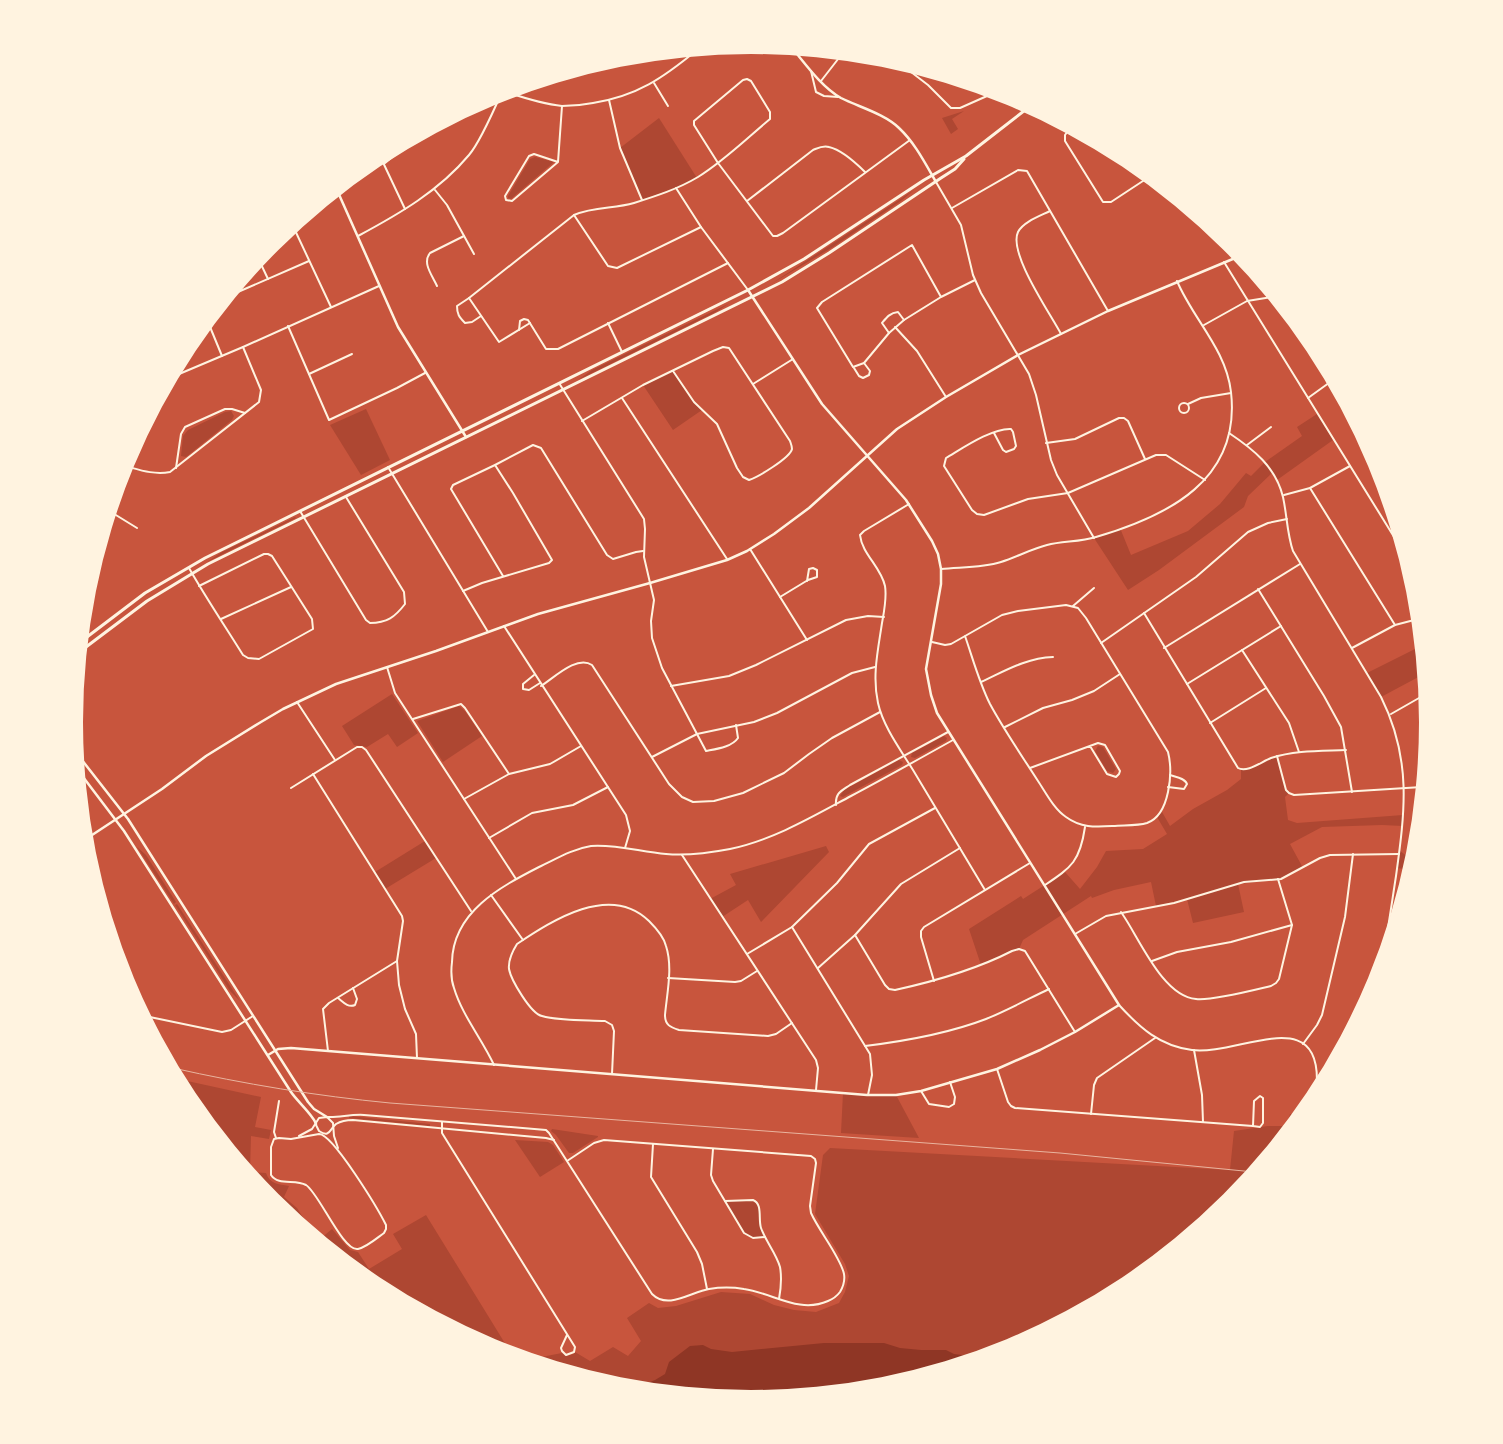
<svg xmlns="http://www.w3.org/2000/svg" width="1503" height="1444" font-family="Mulish,sans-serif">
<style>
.green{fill:#ae4732}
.water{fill:#8f3625}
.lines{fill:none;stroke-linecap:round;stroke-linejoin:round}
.minor{stroke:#fff3e0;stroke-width:2}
.tertiary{stroke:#fff3e0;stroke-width:2.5}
.secondary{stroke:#fff3e0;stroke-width:3}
.tram{stroke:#e9b49f;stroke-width:1}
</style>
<rect width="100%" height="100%" fill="#c8553d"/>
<g class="green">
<path d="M964,111L952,119L958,129L951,134L942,118Z"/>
<path d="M659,118L697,178L676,188L642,200L620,148Z"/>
<path d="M535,157L554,162L511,199L508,198V196L530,159Z"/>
<path d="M914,190L901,201L833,247L771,284Z"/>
<path d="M730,303L716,312L578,380L592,370Z"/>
<path d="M673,371L694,402L702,410L673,430L643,385Z"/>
<path d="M366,409L390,460L361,475L330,425Z"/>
<path d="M231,411L234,416L232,420L186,457L181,456L183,436L188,430L225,412Z"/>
<path d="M1317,414L1333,440L1277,480L1272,473L1248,496L1244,507L1159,570L1128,590L1094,538L1120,528L1131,555L1188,531L1220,504L1246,473L1251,476L1265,462L1302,436L1297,427Z"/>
<path d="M295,517L296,518L207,562L222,552Z"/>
<path d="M1421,646L1424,674L1381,697L1367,673Z"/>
<path d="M392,694L418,733L397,747L388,734L367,747L354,745L342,726Z"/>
<path d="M459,706L465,711L482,736L443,762L417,721Z"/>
<path d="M944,736L947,738L946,741L915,758L911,757L912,753Z"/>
<path d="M1098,746L1103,747L1116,769L1113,773L1107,771L1095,751Z"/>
<path d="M1277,756L1286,790L1289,793L1285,797L1288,820L1297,823L1403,815V826L1382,825L1322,827L1290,844L1303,868L1281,879L1238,884L1244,912L1193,923L1187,899L1156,906L1151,882L1114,890L1092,898L1091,896L1023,940L1019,949L981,965L969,929L1021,896L1023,899L1065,872L1080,889L1097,867L1106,851L1143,849L1167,834L1157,817L1162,812L1170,826L1193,809L1227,790L1241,779V770H1244Z"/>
<path d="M899,760L903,762L902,765L843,797L840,796L844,790Z"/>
<path d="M425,841L436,858L385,889L375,872Z"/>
<path d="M826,846L829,852L761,922L748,900L722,917L710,899L736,885L730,874Z"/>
<path d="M137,847L146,855L176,902L174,904Z"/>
<path d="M1399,850L1413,861L1411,870L1397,868Z"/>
<path d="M177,904L240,1001L230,991L175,905Z"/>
<path d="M178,1079L261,1097L255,1127L271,1130L269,1139L251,1136L250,1172L266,1173C270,1184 278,1184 289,1186L284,1197L297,1208L315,1236L273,1201L188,1098Z"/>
<path d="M843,1093L896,1095L919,1138L841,1133Z"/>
<path d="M1290,1114H1301L1230,1201L1127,1285L1010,1348L883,1386L751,1399L619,1386L531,1359L562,1353L566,1356L573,1354L575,1352L590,1361L613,1347L628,1356L641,1341L627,1318L649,1303L658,1308L676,1306L721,1292L750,1294L774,1305L794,1310L816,1312L839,1303L845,1292L849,1276L845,1264L815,1214L823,1155L830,1148L1230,1170L1234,1131L1268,1126H1287Z"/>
<path d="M349,1116L430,1124V1126L349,1118Z"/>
<path d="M552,1129L598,1136V1137L573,1153H569L556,1135L551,1131Z"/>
<path d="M515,1140L548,1142L553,1145L564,1162L540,1177Z"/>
<path d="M753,1200L757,1202L759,1205V1221L765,1237L753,1238L744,1233L725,1201Z"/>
<path d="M426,1215L511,1353L492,1347L375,1285L320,1239L332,1229L350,1250L358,1252L369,1269L402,1249L393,1234Z"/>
</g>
<path class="water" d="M824,1343H884L900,1348L921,1350H946L954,1354L978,1357L883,1386L751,1399L635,1388L655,1380L665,1374L669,1362L690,1346L703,1345L711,1349L732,1352Z"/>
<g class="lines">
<g class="minor">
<path d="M898,62L928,85L951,108H960L996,92"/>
<path d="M811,71L816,92L824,96L838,97"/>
<path d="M821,81L842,54"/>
<path d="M654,83L668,106"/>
<path d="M506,92C524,98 543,104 562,106C572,106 583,105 593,103C637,96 663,78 697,50"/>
<path d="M609,100L620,148L642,200"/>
<path d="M1070,128L1065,135V141L1103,202H1111L1149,177"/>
<path d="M380,156L405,209"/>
<path d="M558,162L534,154L529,156L505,196L506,200L512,201L558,162L562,106"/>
<path d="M385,163L417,137"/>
<path d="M1137,167L1145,180"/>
<path d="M936,182L961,225L973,275L981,293L1029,374L1036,395L1051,460L1057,475L1094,538"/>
<path d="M676,188L701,227L748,290"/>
<path d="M435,190L447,205L474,254"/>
<path d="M747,201L813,150C818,148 823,145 829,147C842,150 856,163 865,172"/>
<path d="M952,208L1018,170L1027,171L1108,311"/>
<path d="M1050,211C1040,216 1023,222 1018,232C1008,253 1050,313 1061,334"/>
<path d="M574,215L608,266L617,268L701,227"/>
<path d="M293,226L331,307"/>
<path d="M358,236C399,214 439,191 469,155C480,142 494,110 501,94"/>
<path d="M259,260L268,279"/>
<path d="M1224,262L1404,553"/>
<path d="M437,286C432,275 422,263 430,253L464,236"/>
<path d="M231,295L309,261"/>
<path d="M941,297L912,245L822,302L817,308L853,367L864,363L889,333L904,320L941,297L975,280"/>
<path d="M469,298L457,306C457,314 459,317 465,323L472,322L481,316"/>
<path d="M208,322L222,356"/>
<path d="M530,323L499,342L469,298L574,215C594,206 614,209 634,203C656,196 678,189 698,177C724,161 746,139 770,119V112L751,81L747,79L743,80L694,121V125L718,163L773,236H777L783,233L910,140"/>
<path d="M608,323L622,352"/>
<path d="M1204,325L1247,301L1272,297"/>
<path d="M288,326L329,420L397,388L425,373"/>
<path d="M895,327L917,351L946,397"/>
<path d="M519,330L520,321L524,319L528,320L546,349H558L728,263"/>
<path d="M889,333L882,323C887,317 890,313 898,312L904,320"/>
<path d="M854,368L859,376L863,378L869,375L870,371L864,363"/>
<path d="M309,374L352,354"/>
<path d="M172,377L243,347L379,286"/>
<path d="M559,383L644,519L645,529L644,557L654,600L651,621L652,638L662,668L706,751C716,749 732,747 738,738L736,725"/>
<path d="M753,384L793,359"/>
<path d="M622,398L727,559"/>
<path d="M1308,398L1333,380"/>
<circle cx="1184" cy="408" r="5"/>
<path d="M1188,404L1201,398L1231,393"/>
<path d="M582,421L643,385L713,351L723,347L729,348L790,441C791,444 792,446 792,449C790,458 758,477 749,480L743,477L737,468L717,424L694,402L673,371"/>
<path d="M994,433L1003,450L1006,452L1014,449L1016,446L1013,432L1011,429C992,428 963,448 946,458L944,466L972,510L977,514L984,515L1028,499L1068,493L1156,455H1166L1205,480"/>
<path d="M1229,433C1253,449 1276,467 1283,497C1287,515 1287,534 1293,551L1381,697C1412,759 1405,811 1396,876C1391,908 1387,939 1380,971"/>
<path d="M1046,443L1075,439L1119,418H1124L1128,421L1145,459"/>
<path d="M1247,445L1271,427"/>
<path d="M125,466C140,470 154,475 170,472L259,402L261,390L243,347"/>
<path d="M388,467L488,632"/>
<path d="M176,468L181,434L185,427L225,409H232L245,413"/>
<path d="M1310,488L1395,625"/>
<path d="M1284,495L1310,488L1350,466"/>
<path d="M909,504L864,531L860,535C862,554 881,567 885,586C887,598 884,612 882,623C878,650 872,676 878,703C883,726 900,749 913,770C937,810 961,850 985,890"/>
<path d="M300,511L366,620L370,623C387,623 395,617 405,604L404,592L346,497"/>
<path d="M111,512L137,528"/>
<path d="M750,549L807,640"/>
<path d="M189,568C206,598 225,626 243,655L248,658L259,659L313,629L312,619L272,556L268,554H264L199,586"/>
<path d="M941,569C961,567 982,568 1001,562C1017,557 1031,549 1047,545C1063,541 1080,542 1096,537C1168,516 1241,480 1231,392C1226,349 1193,319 1177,281"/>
<path d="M503,576L451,489L453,485L495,465L533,445L541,448L607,555L613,559L636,552L643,551"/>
<path d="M1258,589L1324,696L1341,727L1352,792"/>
<path d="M463,591L482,583L549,563L552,560L513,493L495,465"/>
<path d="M780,597L808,580L817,577V570L813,568L809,569L807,581"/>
<path d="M1073,606L1094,588"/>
<path d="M1144,613L1238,768C1247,773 1261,762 1271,758C1295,750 1321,751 1346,750"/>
<path d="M221,619L291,587"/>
<path d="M504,626L626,815L630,831L625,848"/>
<path d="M932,642L945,645L951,644L1002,615L1018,611L1066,605L1078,608L1086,618L1168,752C1173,772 1170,815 1147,823C1137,826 1123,825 1113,826C1095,827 1081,828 1066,817C1054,809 1046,793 1038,781C1022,756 1004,730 990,704C979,682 973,659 965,636"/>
<path d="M1101,643L1196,577L1248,532L1268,523L1287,519"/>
<path d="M1164,648L1300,564"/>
<path d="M1352,648L1395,625L1418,619"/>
<path d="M1242,650L1289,723L1299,752"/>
<path d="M387,667L395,693L516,879"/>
<path d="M534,675L523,684V689L529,690L540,683"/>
<path d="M981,682C1005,671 1026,658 1053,657"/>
<path d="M1187,684L1281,626"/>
<path d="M541,686C555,677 577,655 592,665L669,784L682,797L693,802L714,801L743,793L784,773L809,754L832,738L880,712"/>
<path d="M671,686L729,676L756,665L846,620L868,616L884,617"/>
<path d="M297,702L335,760"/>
<path d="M1391,714L1426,694"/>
<path d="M413,719L461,704L465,708L509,774"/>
<path d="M1210,723L1266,688"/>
<path d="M1005,727L1043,708L1072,700L1094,691L1120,674"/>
<path d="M1277,756L1286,790L1289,793L1294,795L1422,787"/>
<path d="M652,757L697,734L754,722L777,713L852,673L875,667"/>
<path d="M1030,768L1098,743L1105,745L1120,771L1119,774L1116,777L1107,774L1090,746"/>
<path d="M313,774L402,916L403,921L397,961L399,985L405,1009L416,1034L417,1058"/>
<path d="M1168,787L1184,789L1187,784C1185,778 1176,777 1170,775"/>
<path d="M291,788L357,747H362L366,750L471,911"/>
<path d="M464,799L509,774L550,764L581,746"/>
<path d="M836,805C835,793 841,791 850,785L948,732"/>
<path d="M489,838L532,813L573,805L608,787"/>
<path d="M682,855L816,1060L818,1068L816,1090"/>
<path d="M1045,885C1072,867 1080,861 1085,827"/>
<path d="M491,895L523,940"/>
<path d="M1121,912C1139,937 1162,996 1196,999C1212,1001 1254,990 1271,986L1276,983L1279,979L1292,925L1278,879"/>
<path d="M1390,918L1396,920"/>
<path d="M792,927L870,1054L872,1075L868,1095"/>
<path d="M1075,934L1106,916L1174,903L1244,882L1281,879L1320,858L1330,855L1399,854"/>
<path d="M855,935L885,985L889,989L895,990C936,981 975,970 1012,951L1019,949L1025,951L1075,1032"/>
<path d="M747,954L792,927L837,883L869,844L935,808"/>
<path d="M1152,961L1177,952L1231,942L1292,925"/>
<path d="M818,968L855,935L901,884L960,848"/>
<path d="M668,978L735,982L741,981L757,971"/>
<path d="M934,981L921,937V931L924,927L1030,863"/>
<path d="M338,998C343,1002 348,1008 355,1005L357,999L353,988"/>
<path d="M1119,1005C1140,1028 1160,1046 1192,1050C1240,1056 1327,998 1316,1094"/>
<path d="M145,1016L222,1032L231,1030L253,1016"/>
<path d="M1303,1044L1317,1025L1322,1015L1345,917L1353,854"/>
<path d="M865,1046C906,1041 947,1034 986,1019C1008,1010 1028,999 1049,989"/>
<path d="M1194,1050L1202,1095L1203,1122"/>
<path d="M328,1051L323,1009L329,1003L397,961"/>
<path d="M494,1065C482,1039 462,1015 454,988C451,980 451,970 452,962C453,912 500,887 539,867C556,859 572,849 591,846C616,844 641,852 666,854C687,856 709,853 730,849C773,840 812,817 851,796C885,778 919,759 953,740"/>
<path d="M997,1069L1008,1102L1011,1106L1015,1108L1253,1126L1260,1127L1263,1123V1098L1260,1096L1254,1101L1253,1126"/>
<path d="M612,1074L614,1031L612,1025L605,1021C586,1020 560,1021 542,1016C531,1014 511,980 509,969C508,960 512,952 517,944C553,920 610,883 649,921C656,928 664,937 666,946C673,967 667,993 665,1015C665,1025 670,1027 679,1030L768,1036L776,1034L792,1023"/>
<path d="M921,1091L929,1104L949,1107L954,1104L955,1097L950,1082"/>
<path d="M1091,1114L1094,1085L1097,1078L1155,1038"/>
<path d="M327,1117C338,1118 351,1114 364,1115L546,1130L549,1133L652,1294C668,1310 691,1292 709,1289C721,1287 732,1287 744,1289C773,1293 799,1314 828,1301C833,1299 837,1296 840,1292C843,1287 845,1280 844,1274C841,1258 819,1231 811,1213L810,1206L816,1163L815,1159L811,1156L604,1140L594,1143L567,1161"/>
<path d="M442,1122V1133L575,1347L574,1352L566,1355L562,1351L561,1348L567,1335"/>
<path d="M316,1125L319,1131C330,1138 329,1130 336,1124C341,1121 347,1120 353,1120L546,1138L554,1140"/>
<path d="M319,1134C333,1134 378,1209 386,1225V1229L384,1233C377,1238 367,1247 358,1249C343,1252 319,1193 306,1185C295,1179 278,1186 271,1175V1147L274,1139L279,1138L291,1139Z"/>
<path d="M299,1136L312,1129L319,1118L327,1117L333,1123L334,1136L338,1148"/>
<path d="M276,1138L274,1132L279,1101"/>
<path d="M653,1144L651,1177L697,1252L702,1264L707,1289"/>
<path d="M713,1149L711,1175L713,1181L744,1233L753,1238L765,1237"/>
<path d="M725,1201L753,1200C763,1204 758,1219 761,1228C766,1242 776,1253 780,1267C782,1278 781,1288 779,1299"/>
</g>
<g class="tertiary">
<path d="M793,49C807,66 822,87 841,98C859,107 885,114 899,128C915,143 925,163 936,182"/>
<path d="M337,190L398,327L466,437"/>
<path d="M78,755L128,819L308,1102L314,1109L327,1117"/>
<path d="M80,773L124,831L291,1092C297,1101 314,1116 316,1124"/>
<path d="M86,839L162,789L206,756L261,722L283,709L336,684L436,651L538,614L650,583L727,560L747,551L774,534L809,508L897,429L946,397L1018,355L1108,311L1240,256"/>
<path d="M268,1055L278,1049L291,1048L867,1095H896L921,1091L997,1069L1040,1050L1075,1032L1119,1005L937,713L931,695L926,669L941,584V569L938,554L932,541L906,500L822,404L748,290"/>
</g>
<g class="secondary">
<path d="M83,640L145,593L205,558L748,290L804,259L924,180L966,156L1029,107"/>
<path d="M82,650L147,601L208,564L782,282L829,253L941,178L955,169L964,159"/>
</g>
<path class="tram" d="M173,1068C244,1084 317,1096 390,1103L1060,1153L1254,1172"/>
</g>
<path d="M0 0H1503V1444H0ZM83 722a668 668 0 1 1 1336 0a668 668 0 1 1-1336 0Z" fill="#fff3e0" fill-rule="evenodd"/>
</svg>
